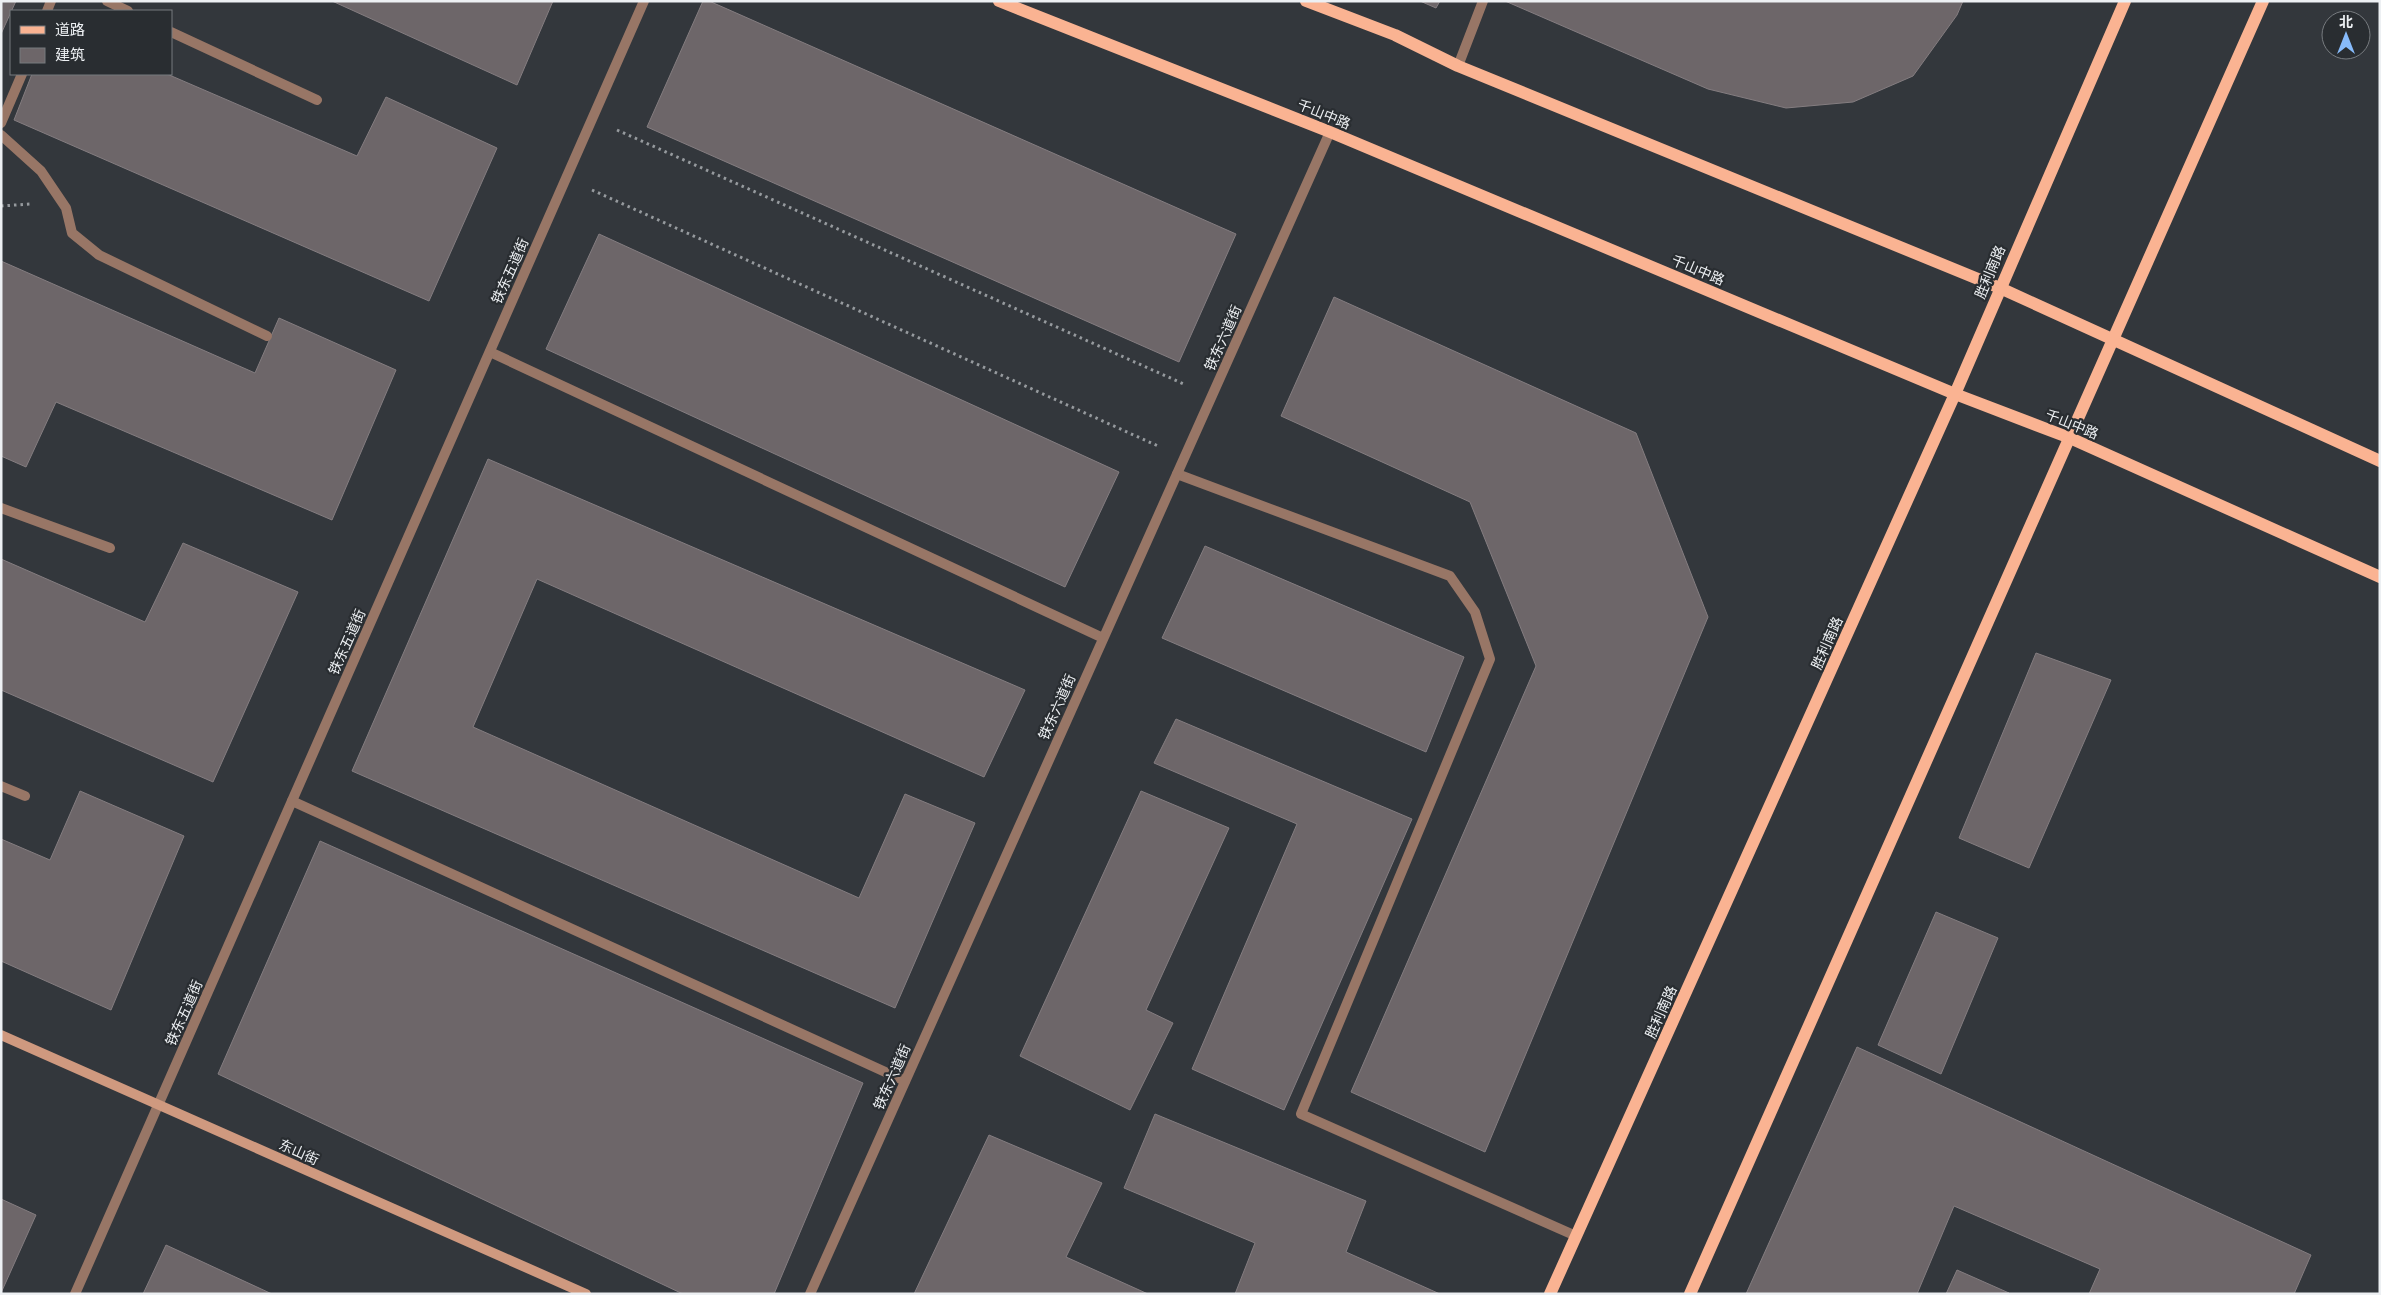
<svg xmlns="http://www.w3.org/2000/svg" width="2381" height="1295" font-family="Bitter,'Noto Sans SC',serif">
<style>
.building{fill:#6d6669;stroke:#847d80}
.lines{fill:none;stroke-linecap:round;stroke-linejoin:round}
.path{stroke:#969a9e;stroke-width:3;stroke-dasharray:2.5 4;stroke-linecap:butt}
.lane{stroke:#987666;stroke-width:10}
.street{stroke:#987666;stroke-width:10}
.secondary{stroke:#cf997f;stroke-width:10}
.primary{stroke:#fab392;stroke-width:12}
.labels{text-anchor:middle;stroke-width:4.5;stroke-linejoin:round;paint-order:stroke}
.street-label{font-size:14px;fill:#edf0f3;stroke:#292d31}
</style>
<rect width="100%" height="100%" fill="#33373c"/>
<g class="building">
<path d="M1,1H16L1,34Z"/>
<path d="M332,1H553L517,85Z"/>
<path d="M703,1H709L1236,234L1179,362L647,127Z"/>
<path d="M1420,1H1440L1436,8Z"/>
<path d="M1505,1H1963L1957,15L1913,76L1853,102L1786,108L1708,89Z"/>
<path d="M32,74H167L357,156L386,97L497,148L429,301L14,120Z"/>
<path d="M599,234L1119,472L1065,587L546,349Z"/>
<path d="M1,261L255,373L279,318L396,370L332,520L56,402L26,467L1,456Z"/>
<path d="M1334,297L1636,433L1708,617L1485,1152L1351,1092L1536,666L1470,502L1281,416Z"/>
<path d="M488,459L1025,690L984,777L537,579L473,727L859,898L905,794L975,823L895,1008L352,771Z"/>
<path d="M183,543L298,592L213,782L1,690V559L145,622Z"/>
<path d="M1205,546L1464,657L1426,752L1162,638Z"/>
<path d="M2036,653L2111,680L2029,868L1959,838Z"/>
<path d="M1176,719L1412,819L1284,1110L1192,1069L1297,824L1154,763Z"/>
<path d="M80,791L184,836L111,1010L1,961V839L50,860Z"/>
<path d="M1141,791L1229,828L1146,1010L1173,1023L1130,1110L1020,1056Z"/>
<path d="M320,841L863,1083L774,1294H683L218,1074Z"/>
<path d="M1936,912L1998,938L1941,1074L1878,1045Z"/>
<path d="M1857,1047L2311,1255L2294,1294H2089L2100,1269L1954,1206L1917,1294H1746Z"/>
<path d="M1155,1114L1366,1201L1346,1252L1440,1294H1235L1255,1243L1124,1188Z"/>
<path d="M989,1135L1102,1183L1066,1257L1148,1294H914Z"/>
<path d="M1,1199L36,1215L1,1293Z"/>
<path d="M166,1245L272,1294H143Z"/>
<path d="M1957,1270L2009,1293L1946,1294Z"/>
</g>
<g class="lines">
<g class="path">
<path d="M617,130L1186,385"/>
<path d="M592,190L1158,446"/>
<path d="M1,206L30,204"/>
</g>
<g class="lane">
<path d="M107,1L128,11"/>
<path d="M47,11L51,1"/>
<path d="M171,32L317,100"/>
<path d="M1,123L22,74"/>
<path d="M1,135L41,171L66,208L72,233L99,255L267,336"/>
<path d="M490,352L1103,638"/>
<path d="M1177,474L1450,576L1475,612L1490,659L1301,1114L1576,1236"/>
<path d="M1,508L110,548"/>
<path d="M1,786L25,796"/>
<path d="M292,801L905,1081"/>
</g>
<g class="street">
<path d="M1458,66L1483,1"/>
<path d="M75,1294L644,1"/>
<path d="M810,1294L1330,132"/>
</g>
<path class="secondary" d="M1,1035L586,1294"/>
<g class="primary">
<path d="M999,1L1330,132L1955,394L2070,438L2380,577"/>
<path d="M1306,1L1395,35L1458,66L2000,288L2380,461"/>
<path d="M1550,1294L1955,394L2125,1"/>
<path d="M1690,1294L2263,1"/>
</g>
</g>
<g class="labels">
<g class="street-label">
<text transform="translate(1324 114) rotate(22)" y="5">千山中路</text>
<text transform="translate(1698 270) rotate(23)" y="5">千山中路</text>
<text transform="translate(510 271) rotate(-66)" y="5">铁东五道街</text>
<text transform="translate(1990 272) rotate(-67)" y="5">胜利南路</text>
<text transform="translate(1223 338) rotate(-66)" y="5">铁东六道街</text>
<text transform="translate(2072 424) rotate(22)" y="5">千山中路</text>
<text transform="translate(347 642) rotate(-66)" y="5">铁东五道街</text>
<text transform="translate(1827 643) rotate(-66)" y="5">胜利南路</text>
<text transform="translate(1057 707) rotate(-66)" y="5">铁东六道街</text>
<text transform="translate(1661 1012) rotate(-66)" y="5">胜利南路</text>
<text transform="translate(184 1013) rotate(-66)" y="5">铁东五道街</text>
<text transform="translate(892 1077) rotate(-66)" y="5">铁东六道街</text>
<text transform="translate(299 1152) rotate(24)" y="5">东山街</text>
</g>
</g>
<rect width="2381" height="1295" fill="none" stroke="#edf0f3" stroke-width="5"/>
<rect x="10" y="10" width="162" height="65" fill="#292d31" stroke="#777b7f"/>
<rect x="20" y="26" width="25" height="8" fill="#fab392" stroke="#777b7f"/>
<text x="55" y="35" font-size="15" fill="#edf0f3">道路</text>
<rect x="20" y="48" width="25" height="15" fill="#6d6669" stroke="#777b7f"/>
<text x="55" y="60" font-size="15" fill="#edf0f3">建筑</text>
<g transform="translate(2346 35)"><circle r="24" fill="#292d31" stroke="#777b7f"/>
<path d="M0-4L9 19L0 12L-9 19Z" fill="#87bbfb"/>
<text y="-8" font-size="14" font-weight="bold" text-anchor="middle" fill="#edf0f3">北</text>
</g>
</svg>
